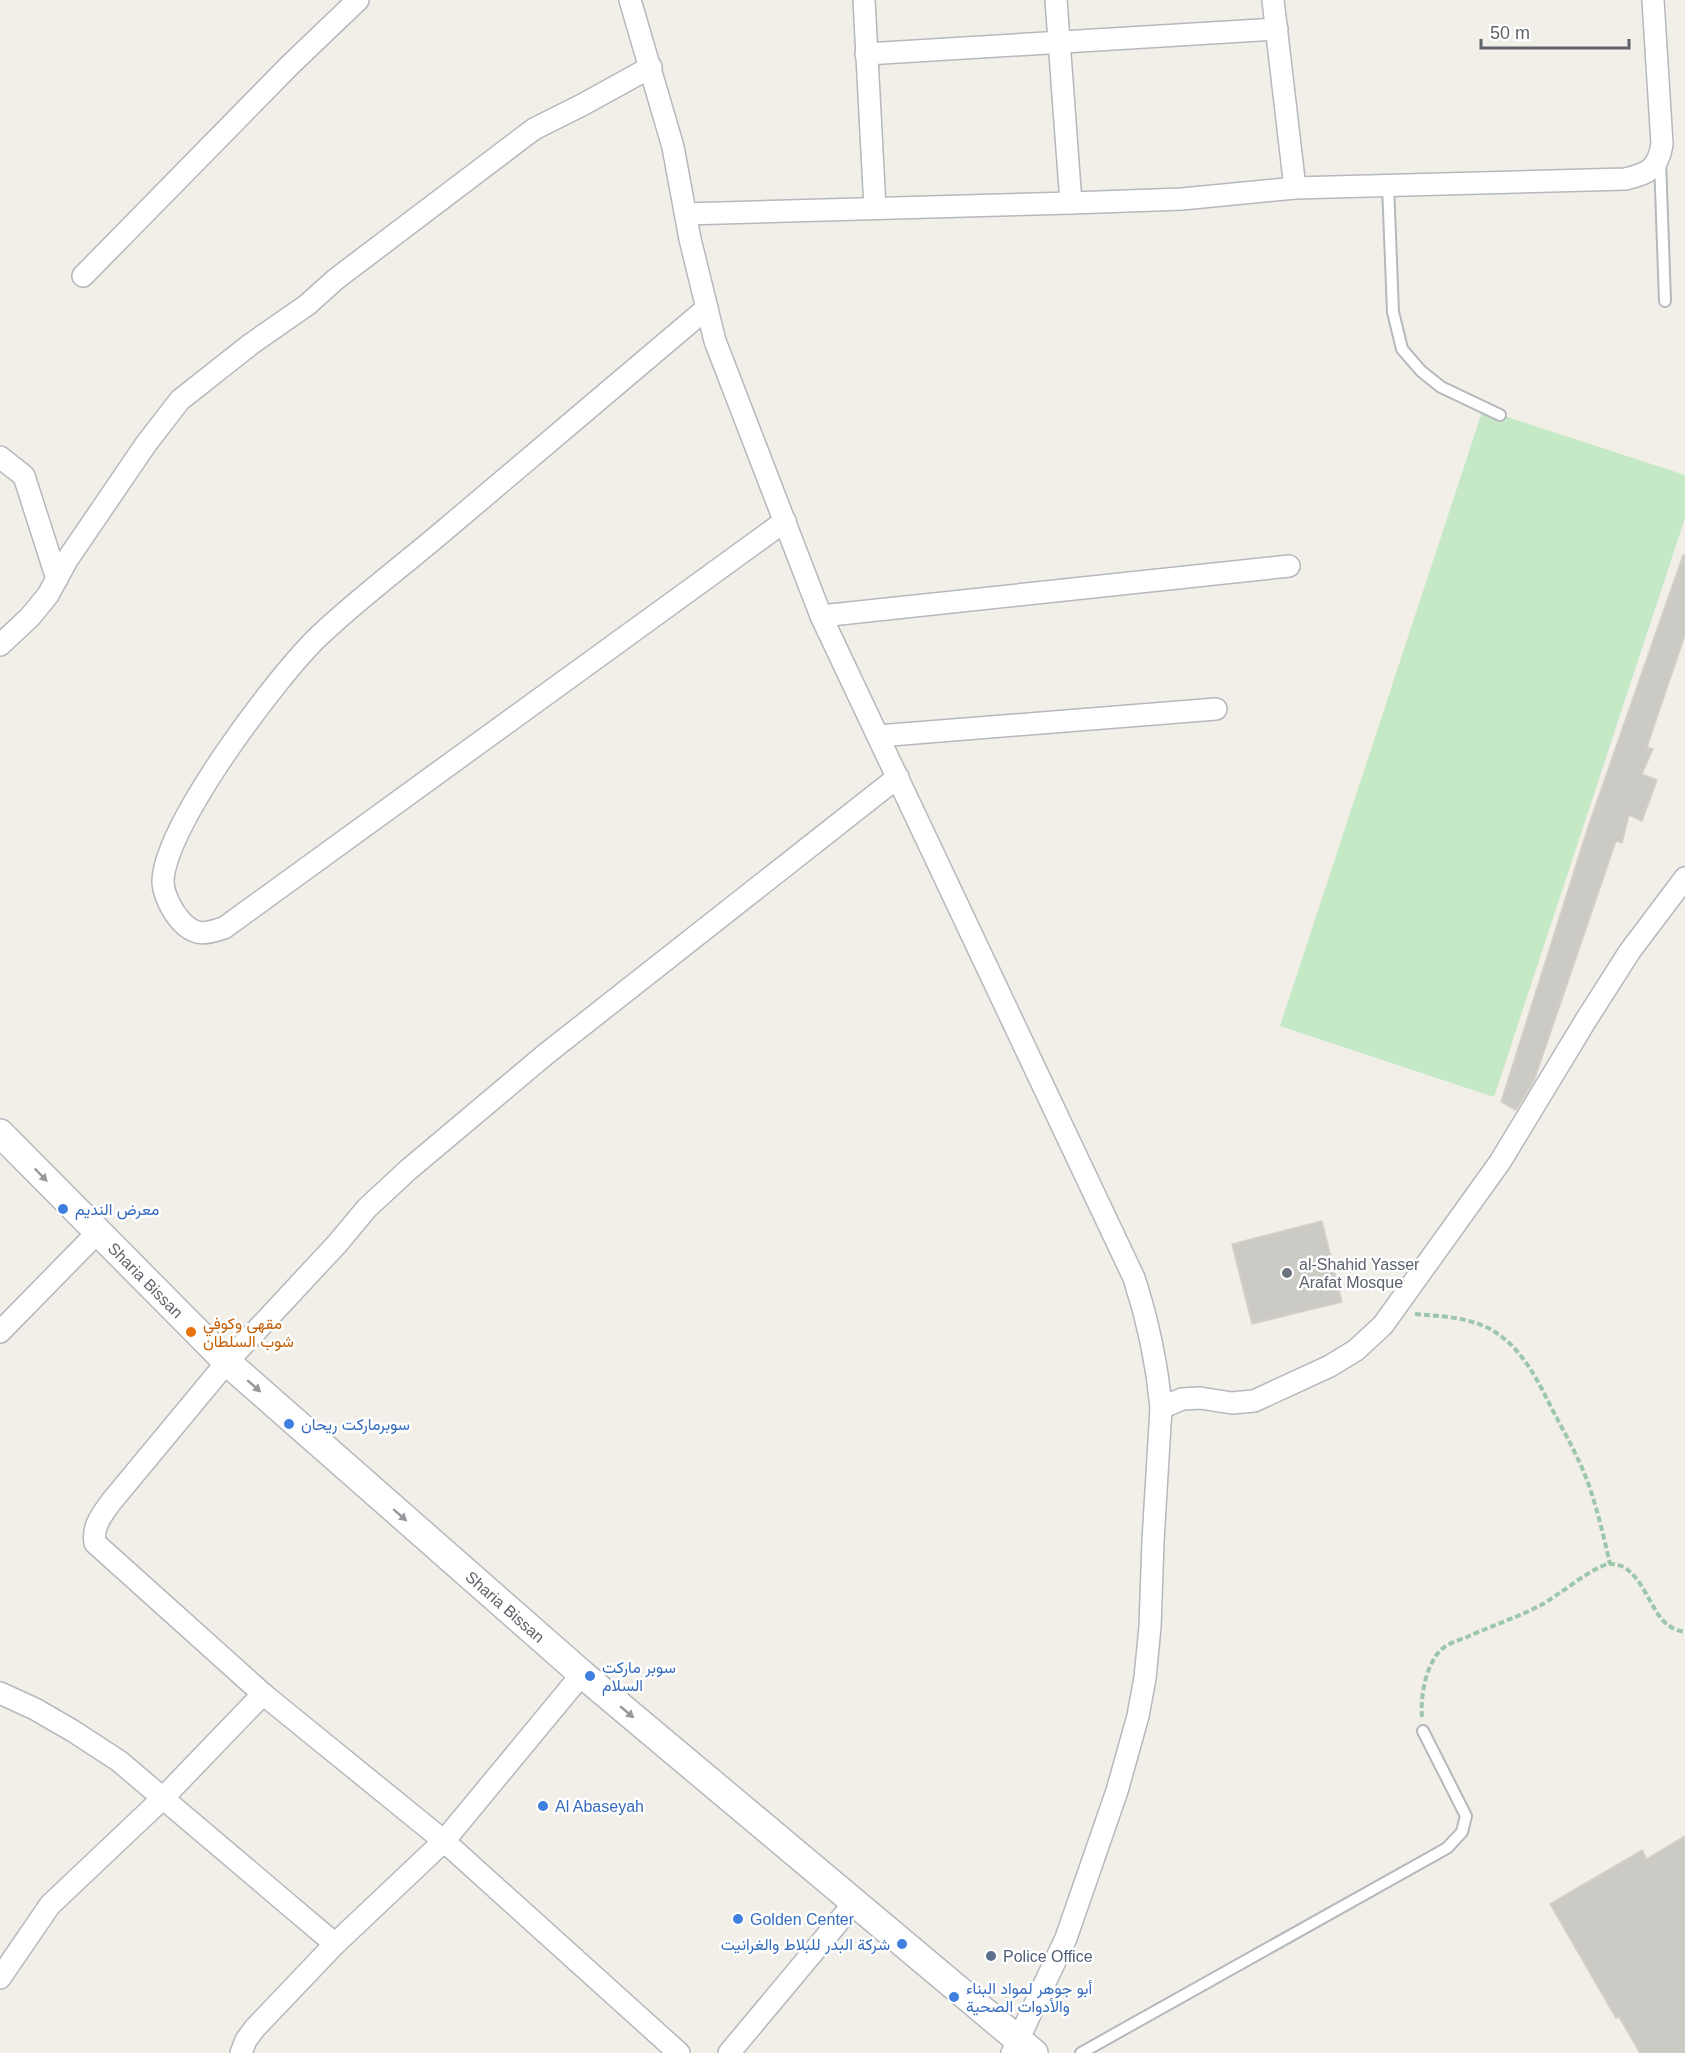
<svg xmlns="http://www.w3.org/2000/svg" width="1685" height="2053" font-family="Arial,Vazirmatn,sans-serif">
<style>
.green{fill:#c5e8c5}
.building{fill:#cccac5;stroke:#d6d1c6;stroke-width:1.5}
.lines{fill:none;stroke-linecap:round;stroke-linejoin:round}
.service-casing{stroke:#b5b8bc;stroke-width:14}
.minor-casing{stroke:#b5b8bc;stroke-width:24}
.tertiary-casing{stroke:#b5b8bc;stroke-width:30}
.path{stroke:#9cc7a9;stroke-width:4;stroke-dasharray:6 3;stroke-linecap:butt}
.service{stroke:#fff;stroke-width:10}
.minor{stroke:#fff;stroke-width:21}
.tertiary{stroke:#fff;stroke-width:27}
.oneway{fill:#979a9d}
.shop-dot{fill:#3f7fe0;stroke:#fff;stroke-width:2}
.worship-dot{fill:#6b7280;stroke:#fff;stroke-width:2}
.food-dot{fill:#e8710a;stroke:#fff;stroke-width:2}
.service-dot{fill:#5c6f8a;stroke:#fff;stroke-width:2}
.labels{text-anchor:middle;stroke-width:5;stroke-linejoin:round;paint-order:stroke}
.shop-label{font-size:16px;fill:#366cbe;stroke:#fff;text-anchor:start}
.worship-label{font-size:16px;fill:#5b616d;stroke:#fff;text-anchor:start}
.street-label{font-size:16px;fill:#5f6368;stroke:#fff}
.food-label{font-size:16px;fill:#c56008;stroke:#fff;text-anchor:start}
.service-label{font-size:16px;fill:#4e5e75;stroke:#fff;text-anchor:start}
</style>
<rect width="100%" height="100%" fill="#f1efe8"/>
<path class="green" d="M1483,409L1685,475V518L1494,1097L1280,1026Z"/>
<g class="building">
<path d="M1683,555H1685V635L1647,747L1653,749L1642,774L1657,780L1642,821L1629,815L1622,843L1616,841L1534,1081L1516,1110L1501,1102L1588,827Z"/>
<path d="M1322,1221L1342,1302L1252,1324L1232,1244Z"/>
<path d="M1685,1836V2053H1640L1619,2017L1616,2018L1550,1904L1642,1850L1647,1859Z"/>
</g>
<g class="lines">
<g class="service-casing">
<g id="service">
<path d="M1660,160L1665,301"/>
<path d="M1388,185L1393,312L1402,349L1421,371L1441,387L1500,415"/>
<path d="M1081,2053L1447,1848L1462,1832L1466,1816L1423,1731"/>
</g>
</g>
<g class="minor-casing">
<g id="minor">
<path d="M630,0L673,147L690,239L715,341L821,616L1134,1278C1148,1321 1157,1363 1161,1408L1182,1399L1200,1398L1232,1403L1254,1401L1330,1366L1356,1350L1383,1325L1500,1162L1586,1020L1630,951L1685,878"/>
<path d="M864,0L875,208"/>
<path d="M1056,0L1071,203L1182,199L1295,188L1625,179C1648,174 1658,169 1662,144L1653,0"/>
<path d="M1273,0L1295,188"/>
<path d="M866,54L1277,29"/>
<path d="M686,214L1071,203"/>
<path d="M83,276L290,65L358,0"/>
<path d="M707,308C620,381 534,455 447,528C405,564 359,598 319,636C278,675 162,828 163,883C164,895 172,911 180,920C195,937 205,934 224,928L785,521"/>
<path d="M0,457L24,476L57,579"/>
<path d="M821,616L1289,566"/>
<path d="M0,645L30,617L48,595L67,560L146,444L180,400L251,344L307,305L336,279L534,129L582,105L651,67"/>
<path d="M878,736L1216,709"/>
<path d="M0,1332L97,1233"/>
<path d="M0,1693L35,1709L73,1731L119,1761L335,1944L255,2028L246,2040L241,2053"/>
<path d="M263,1694L95,1543C92,1526 102,1515 111,1502L227,1362L337,1244L367,1208L408,1170L546,1054L898,777"/>
<path d="M335,1944L444,1841L582,1674"/>
<path d="M0,1978L50,1905L162,1799L263,1694L444,1841L679,2053"/>
<path d="M729,2053L855,1902"/>
<path d="M1012,2053L1066,1938L1117,1791L1138,1716L1145,1678L1150,1627L1153,1541L1161,1408"/>
</g>
</g>
<g class="tertiary-casing">
<g id="tertiary">
<path id="s1" d="M0,1133L227,1362L582,1674L1034,2053"/>
</g>
</g>
<g class="path">
<path d="M1415,1314C1440,1316 1467,1317 1490,1329C1522,1347 1537,1379 1553,1411C1568,1439 1584,1467 1593,1498C1600,1520 1605,1542 1610,1564"/>
<path d="M1422,1717C1420,1697 1426,1663 1442,1649C1448,1643 1460,1640 1467,1637C1491,1626 1516,1618 1539,1606C1556,1598 1594,1565 1610,1564C1641,1563 1649,1612 1668,1625C1673,1629 1680,1631 1685,1632"/>
</g>
<use href="#service" class="service"/>
<use href="#minor" class="minor"/>
<use href="#tertiary" class="tertiary"/>
</g>
<defs><path id="oneway-solid" d="M-6-.8H1V-3.2L6.5 0L1 3.2V.8H-6Z" transform="scale(1.5)"/></defs>
<g class="oneway">
<use href="#oneway-solid" transform="translate(41 1175) rotate(46)"/>
<use href="#oneway-solid" transform="translate(254 1386) rotate(41)"/>
<use href="#oneway-solid" transform="translate(400 1515) rotate(41)"/>
<use href="#oneway-solid" transform="translate(627 1712) rotate(40)"/>
</g>
<g class="shop-dot">
<circle cx="63" cy="1209" r="6"/>
<circle cx="289" cy="1424" r="6"/>
<circle cx="590" cy="1676" r="6"/>
<circle cx="543" cy="1806" r="6"/>
<circle cx="738" cy="1919" r="6"/>
<circle cx="902" cy="1944" r="6"/>
<circle cx="954" cy="1997" r="6"/>
</g>
<circle class="worship-dot" cx="1287" cy="1273" r="6"/>
<circle class="food-dot" cx="191" cy="1332" r="6"/>
<circle class="service-dot" cx="991" cy="1956" r="6"/>
<g class="labels">
<g class="shop-label">
<text x="75" y="1215">معرض النديم</text>
<text x="301" y="1430">سوبرماركت ريحان</text>
<text x="602" y="1673">سوبر ماركت<tspan x="602" dy="18">السلام</tspan></text>
<text x="555" y="1812">Al Abaseyah</text>
<text x="750" y="1925">Golden Center</text>
<text x="890" y="1950" text-anchor="end">شركة البدر للبلاط والغرانيت</text>
<text x="966" y="1994">أبو جوهر لمواد البناء<tspan x="966" dy="18">والأدوات الصحية</tspan></text>
</g>
<g class="worship-label">
<text x="1299" y="1270">al-Shahid Yasser<tspan x="1299" dy="18">Arafat Mosque</tspan></text>
</g>
<g class="street-label">
<text dy="6" stroke="none"><textPath href="#s1" startOffset="207">Sharia Bissan</textPath></text>
<text dy="6" stroke="none"><textPath href="#s1" startOffset="693">Sharia Bissan</textPath></text>
</g>
<g class="food-label">
<text x="203" y="1329">مقهى وكوفي<tspan x="203" dy="18">شوب السلطان</tspan></text>
</g>
<g class="service-label">
<text x="1003" y="1962">Police Office</text>
</g>
</g>
<path d="M1481 39v9h148v-9" fill="none" stroke="#5f6368" stroke-width="3"/>
<text x="1490" y="39" font-size="18" fill="#5f6368" stroke="#ffffff" stroke-width="4.5" paint-order="stroke">50 m</text>
</svg>
